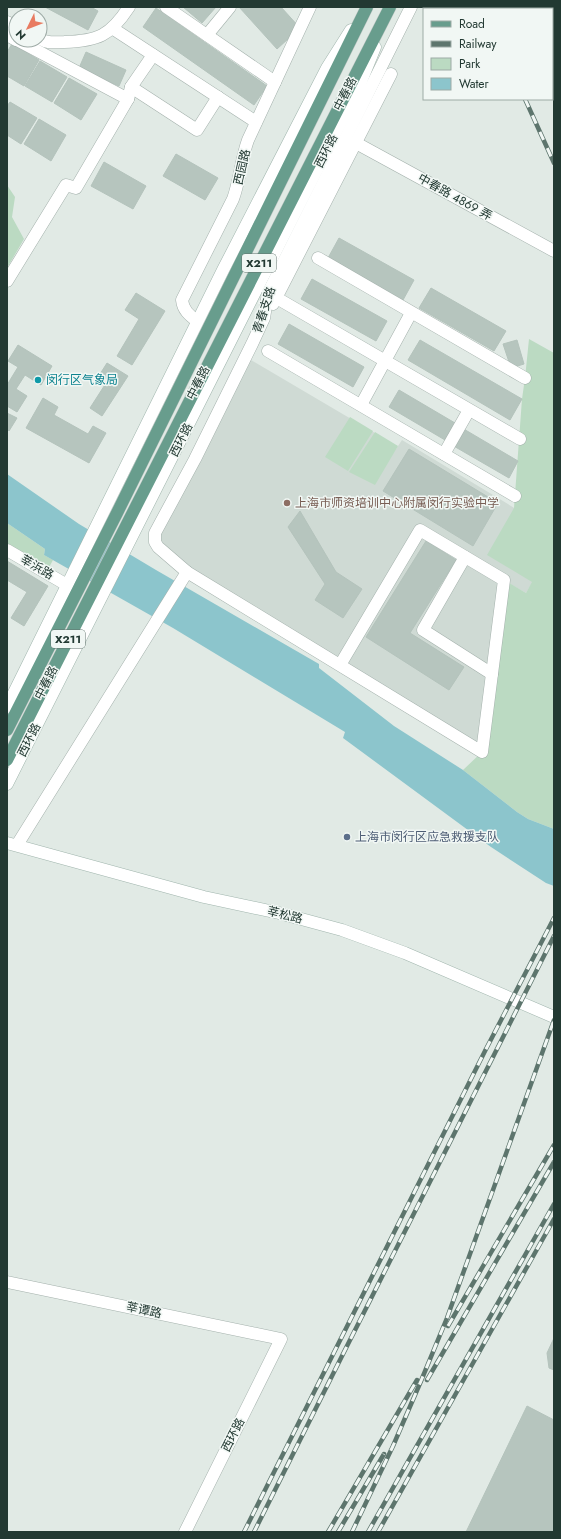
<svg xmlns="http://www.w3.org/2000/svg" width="561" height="1539" font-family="Jost,'Noto Sans SC',sans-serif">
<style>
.built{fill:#cfdad4}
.green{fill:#bbdac2}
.water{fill:#8cc5cc}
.building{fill:#b6c5be;stroke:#b4c3bc}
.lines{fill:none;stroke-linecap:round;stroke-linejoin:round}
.minor-casing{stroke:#a4b1ac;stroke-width:13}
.secondary-casing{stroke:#a0b5ad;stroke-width:13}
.primary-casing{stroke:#c1c8c6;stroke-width:13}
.minor{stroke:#fff;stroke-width:12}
.secondary{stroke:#fff;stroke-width:12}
.primary{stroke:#689d8d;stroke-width:12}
.rail-casing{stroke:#5d756d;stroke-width:4.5}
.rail{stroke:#f1f7f4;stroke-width:3;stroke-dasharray:9;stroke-linecap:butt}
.culture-dot{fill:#0f9aa8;stroke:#f1f7f4;stroke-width:1.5}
.education-dot{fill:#8d6e63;stroke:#f1f7f4;stroke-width:1.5}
.service-dot{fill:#5c6f8a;stroke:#f1f7f4;stroke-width:1.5}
.labels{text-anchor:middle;stroke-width:3;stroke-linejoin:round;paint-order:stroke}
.shield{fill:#f1f7f4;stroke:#60726c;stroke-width:1}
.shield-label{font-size:11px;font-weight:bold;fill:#223932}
.street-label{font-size:12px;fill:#223932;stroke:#f1f7f4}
.culture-label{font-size:12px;fill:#0d838f;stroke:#f1f7f4;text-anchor:start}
.education-label{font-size:12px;fill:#785e54;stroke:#f1f7f4;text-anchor:start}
.service-label{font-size:12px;fill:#4e5e75;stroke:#f1f7f4;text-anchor:start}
</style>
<rect width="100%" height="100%" fill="#e1eae5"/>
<path class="built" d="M246,357L397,446L394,452L402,440L554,532V547L526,593L505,581L482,752L162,551L155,533Z"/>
<g class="green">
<path d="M7,185L15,197L12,217L24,239L7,268Z"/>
<path d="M529,339L554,353V829L528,819L517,812L463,770L482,752L504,580L526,593L532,582L487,555L514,508L522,399L525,378Z"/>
<path d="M350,417L373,431L348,471L325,457Z"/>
<path d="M375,432L398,446L375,485L349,472Z"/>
<path d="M7,523L45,549L44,555L53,560L46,573L7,550Z"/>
</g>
<path class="water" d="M7,474L79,524L156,570L319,664V668L394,726L463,770L517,812L528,819L554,829V886L546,883L491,847L343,738L345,732L173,628L44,555L45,549L7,523Z"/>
<g class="building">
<path d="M45,7H91L98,11L88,30Z"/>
<path d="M183,7H216L202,23Z"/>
<path d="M239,7H281L300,28L277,49Z"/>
<path d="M156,8L267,86L254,105L143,27Z"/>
<path d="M12,44L39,60L24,86L7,76V52Z"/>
<path d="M86,52L126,70L119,86L79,68Z"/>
<path d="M40,61L67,77L52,102L25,86Z"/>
<path d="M69,78L97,94L81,120L54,103Z"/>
<path d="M10,102L37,118L21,144L7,135V106Z"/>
<path d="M39,119L66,135L51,161L24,144Z"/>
<path d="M176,154L218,178L205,200L163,176Z"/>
<path d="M104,162L146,186L133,209L91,186Z"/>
<path d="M339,238L414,280L403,300L328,258Z"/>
<path d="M312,279L387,321L376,341L301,299Z"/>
<path d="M431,288L506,331L494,351L419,308Z"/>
<path d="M136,293L165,311L132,365L117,356L139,319L125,310Z"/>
<path d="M289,324L364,367L353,387L278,344Z"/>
<path d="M420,340L522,399L510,420L408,360Z"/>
<path d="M517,340L524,364L511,368L503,344Z"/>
<path d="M18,345L52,366L41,385L25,375L16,389L27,396L17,412L7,406V385L18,367L8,361Z"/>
<path d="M107,363L128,376L102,416L90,408L108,380L100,374Z"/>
<path d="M399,390L455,423L445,440L389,407Z"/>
<path d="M43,398L58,407L54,415L88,434L93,426L106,433L89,463L26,428Z"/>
<path d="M7,413L17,418L9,431L7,429Z"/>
<path d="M462,428L518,461L509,478L452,445Z"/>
<path d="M409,449L498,503L473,546L383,491Z"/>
<path d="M300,511L336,572L362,589L343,618L315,600L325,584L288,527Z"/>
<path d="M426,541L456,560L410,633L464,667L449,690L366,637Z"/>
<path d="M7,561L48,586L24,626L11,618L27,592L7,580Z"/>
<path d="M554,1338V1370L549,1368L547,1353Z"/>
<path d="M527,1406L554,1420V1532H466Z"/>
</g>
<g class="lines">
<g class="minor-casing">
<g id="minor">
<path d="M166,7L275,82"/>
<path d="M7,22L16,27"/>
<path d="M112,28L256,122"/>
<path d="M7,35L16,40"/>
<path d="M207,35L230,7"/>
<path d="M40,39C48,44 56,42 64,42C98,41 110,36 129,7"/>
<path d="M17,40L128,99"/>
<path d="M131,87L197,130L218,97"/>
<path d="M356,143L554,251"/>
<path d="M318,258L525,378"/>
<path d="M7,281L66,185L76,188L128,99L131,87L153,55"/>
<path d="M268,293L520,439"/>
<path d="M273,304L391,74"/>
<path d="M197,321C189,315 183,310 182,300L233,199C240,180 241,159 248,140L310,7"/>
<path d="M268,351L515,496"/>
<path d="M361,405L411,313"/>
<path d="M444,454L469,410"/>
<path d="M7,550L67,585"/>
<path d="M465,557L423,630L492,674"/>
<path d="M187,572L482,752L504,580L420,530L340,665"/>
<path d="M17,845L187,572L158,547L155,542V533L195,459L252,344L264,318L268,293L411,7"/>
<path d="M7,1282L281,1339L185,1532"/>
</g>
</g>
<g class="secondary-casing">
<g id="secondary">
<path d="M7,707L223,270L327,68L351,30"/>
<path d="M7,784L360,84L375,47"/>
<path d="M7,843L204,897L279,913L342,930L405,953L554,1017"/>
</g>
</g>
<g class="primary-casing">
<g id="primary">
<path d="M7,730L117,513L367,7"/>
<path d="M7,760L390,7"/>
</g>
</g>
<use href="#minor" class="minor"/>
<use href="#secondary" class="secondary"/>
<use href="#primary" class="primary"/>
<g class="rail-casing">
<g id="rail">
<path d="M472,7L473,9"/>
<path d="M525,99L554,163"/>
<path d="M448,1326L554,1145"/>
<path d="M427,1380L554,1162"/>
<path d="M244,1532L485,1051L554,918"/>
<path d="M254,1532L347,1346L554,936"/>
<path d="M328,1532L417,1380"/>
<path d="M338,1532L384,1454"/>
<path d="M352,1532L393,1446L421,1381L447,1318L554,1020"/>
<path d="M368,1532L554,1204"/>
<path d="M378,1532L554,1219"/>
</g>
</g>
<use href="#rail" class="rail"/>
</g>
<circle class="culture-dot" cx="38" cy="380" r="4"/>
<circle class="education-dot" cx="287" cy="503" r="4"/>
<circle class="service-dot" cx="347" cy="837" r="4"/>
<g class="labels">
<g class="shield">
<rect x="242" y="254" width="34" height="18" rx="3"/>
<rect x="51" y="630" width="34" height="18" rx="3"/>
</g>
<g class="shield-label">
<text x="259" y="267">X211</text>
<text x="68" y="643">X211</text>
</g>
<g class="street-label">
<text transform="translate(345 94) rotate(-63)" y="4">中春路</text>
<text transform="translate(326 151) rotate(-63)" y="4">西环路</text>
<text transform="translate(242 167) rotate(-77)" y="4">西园路</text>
<text transform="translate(455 197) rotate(29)" y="4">中春路 4869 弄</text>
<text transform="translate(264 310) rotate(-72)" y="4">青春支路</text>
<text transform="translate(198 383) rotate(-63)" y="4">中春路</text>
<text transform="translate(181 440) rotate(-63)" y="4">西环路</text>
<text transform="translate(37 567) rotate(30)" y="4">莘浜路</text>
<text transform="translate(46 683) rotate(-63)" y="4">中春路</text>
<text transform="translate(29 740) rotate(-63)" y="4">西环路</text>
<text transform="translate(285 915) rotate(14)" y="4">莘松路</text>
<text transform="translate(144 1310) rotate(12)" y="4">莘谭路</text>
<text transform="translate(233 1435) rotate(-63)" y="4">西环路</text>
</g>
<g class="culture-label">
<text x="46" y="384">闵行区气象局</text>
</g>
<g class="education-label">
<text x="295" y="507">上海市师资培训中心附属闵行实验中学</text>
</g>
<g class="service-label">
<text x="355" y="841">上海市闵行区应急救援支队</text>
</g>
</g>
<rect width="561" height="1539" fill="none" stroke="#223932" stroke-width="16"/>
<rect x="423" y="8" width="130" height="92" fill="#f1f7f4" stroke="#9eaba6"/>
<rect x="431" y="21" width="20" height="6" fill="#689d8d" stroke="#9eaba6"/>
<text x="459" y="28" font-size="12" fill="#223932">Road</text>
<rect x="431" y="41" width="20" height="6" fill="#5d756d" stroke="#9eaba6"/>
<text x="459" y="48" font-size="12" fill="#223932">Railway</text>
<rect x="431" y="58" width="20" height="12" fill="#bbdac2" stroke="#9eaba6"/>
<text x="459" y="68" font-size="12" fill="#223932">Park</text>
<rect x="431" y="78" width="20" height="12" fill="#8cc5cc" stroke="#9eaba6"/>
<text x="459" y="88" font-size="12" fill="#223932">Water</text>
<g transform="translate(28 28) rotate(227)"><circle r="19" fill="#f1f7f4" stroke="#9eaba6"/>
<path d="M0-3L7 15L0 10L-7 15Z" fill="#e87b61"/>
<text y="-6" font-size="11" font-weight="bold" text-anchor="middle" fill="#223932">N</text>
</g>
</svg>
